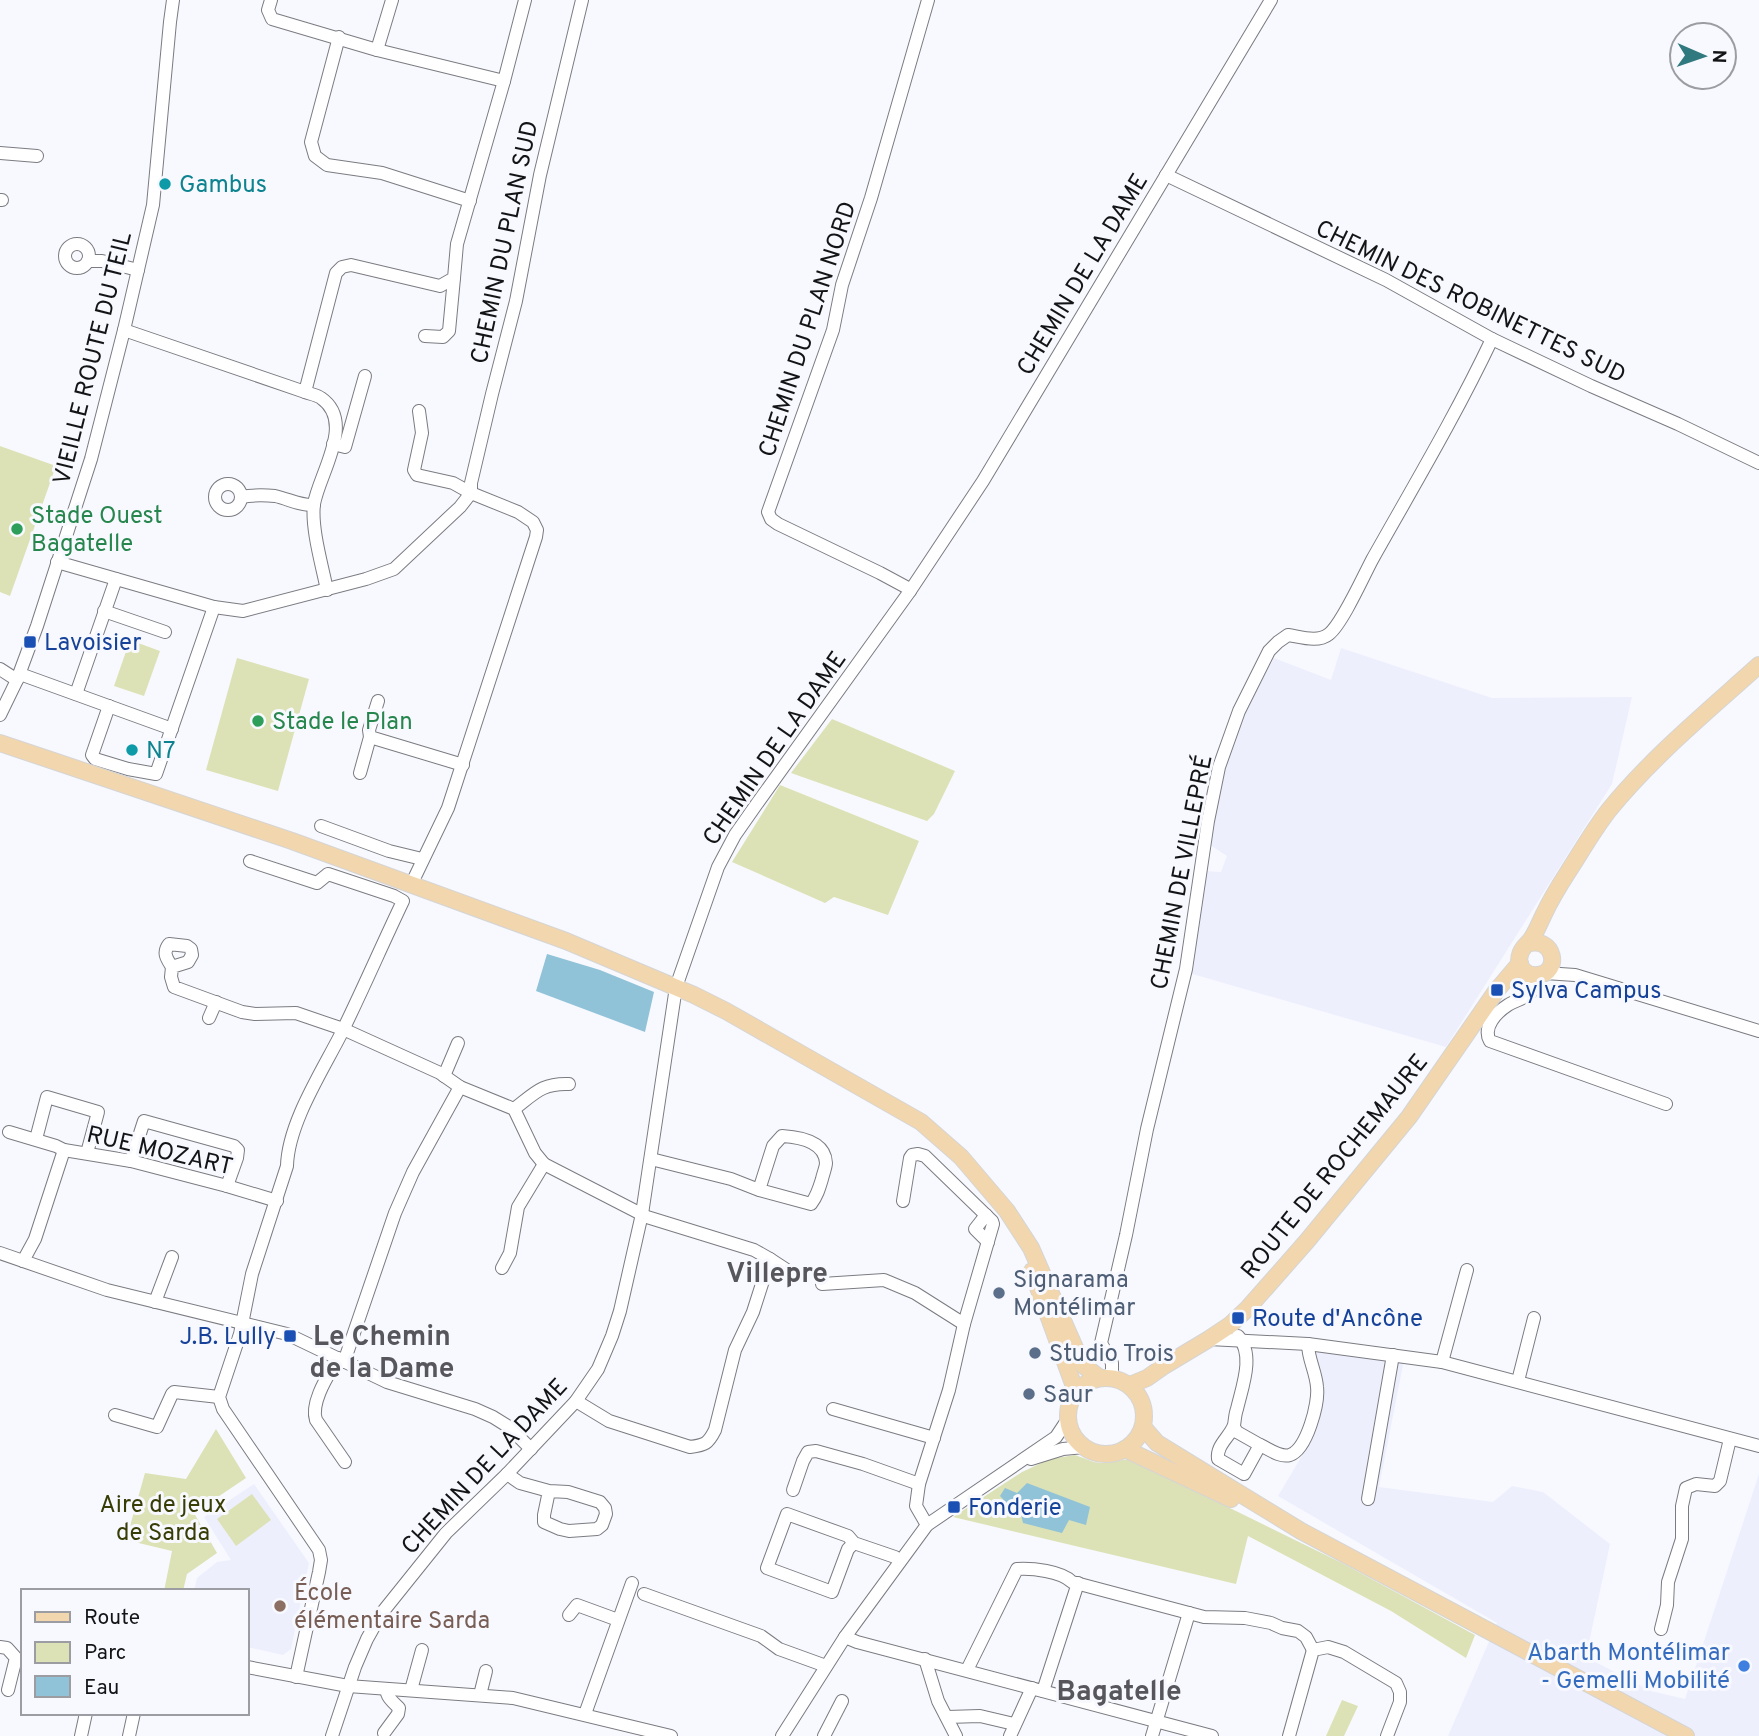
<svg xmlns="http://www.w3.org/2000/svg" width="1759" height="1736" font-family="Overpass,sans-serif">
<style>
.built{fill:#edeffd}
.green{fill:#dce2b6}
.water{fill:#90c2d8}
.lines{fill:none;stroke-linecap:round;stroke-linejoin:round}
.minor-casing{stroke:#7b7c82;stroke-width:14}
.major-casing{stroke:#d5d5d5;stroke-width:18}
.minor{stroke:#fff;stroke-width:12}
.major{stroke:#f2d6ad;stroke-width:16}
.culture-dot{fill:#0f9aa8;stroke:#f8f9ff;stroke-width:2.5}
.leisure-dot{fill:#2e9e5b;stroke:#f8f9ff;stroke-width:2.5}
.transit-dot{fill:#1a4fb4;stroke:#f8f9ff;stroke-width:2.5}
.service-dot{fill:#5c6f8a;stroke:#f8f9ff;stroke-width:2.5}
.education-dot{fill:#8d6e63;stroke:#f8f9ff;stroke-width:2.5}
.shop-dot{fill:#3f7fe0;stroke:#f8f9ff;stroke-width:2.5}
.labels{text-anchor:middle;stroke-width:6;stroke-linejoin:round;paint-order:stroke}
.culture-label{font-size:24px;fill:#0d838f;stroke:#f8f9ff;text-anchor:start}
.street-label{font-size:24px;fill:#131416;stroke:#f8f9ff}
.leisure-label{font-size:24px;fill:#27864d;stroke:#f8f9ff;text-anchor:start}
.transit-label{font-size:24px;fill:#164399;stroke:#f8f9ff;text-anchor:start}
.service-label{font-size:24px;fill:#4e5e75;stroke:#f8f9ff;text-anchor:start}
.park-label{font-size:24px;fill:#383d06;stroke:#f8f9ff}
.education-label{font-size:24px;fill:#785e54;stroke:#f8f9ff;text-anchor:start}
.shop-label{font-size:24px;fill:#366cbe;stroke:#f8f9ff;text-anchor:end}
.quarter-label{font-size:28px;font-weight:bold;fill:#56565c;stroke:#f8f9ff}
</style>
<rect width="100%" height="100%" fill="#f8f9ff"/>
<g class="built">
<path d="M1341,648L1492,698L1632,697L1612,784L1446,1047L1189,973L1205,871L1221,872L1227,856L1210,845L1224,765L1246,710L1274,658L1331,680Z"/>
<path d="M1313,1351L1404,1360L1379,1487L1493,1502L1512,1486L1543,1492L1610,1544L1586,1657L1651,1691L1685,1699L1759,1474V1736H1448L1497,1623L1278,1496L1306,1449L1321,1393Z"/>
<path d="M254,1484L309,1563L291,1649L283,1655L247,1647V1591H194L197,1578L217,1562L231,1560L204,1517Z"/>
</g>
<g class="green">
<path d="M0,446L56,466L10,596L0,592Z"/>
<path d="M130,640L160,651L144,696L114,686Z"/>
<path d="M237,658L309,679L278,791L206,770Z"/>
<path d="M832,719L955,771L934,814L927,821L791,773Z"/>
<path d="M780,785L919,841L888,915L834,897L825,903L732,862Z"/>
<path d="M216,1429L246,1478L194,1513L217,1553L187,1574L183,1591H164L172,1551L126,1540L145,1473L186,1479Z"/>
<path d="M1075,1455L1094,1462L1101,1463L1130,1459L1342,1563L1475,1635L1466,1658L1391,1611L1248,1536L1236,1584L953,1517L1022,1472L1050,1459Z"/>
<path d="M252,1494L271,1520L236,1546L217,1519Z"/>
<path d="M1342,1700L1358,1706L1344,1736H1326Z"/>
</g>
<g class="water">
<path d="M547,954L600,970L654,992L645,1032L536,991Z"/>
<path d="M1027,1483L1090,1507L1086,1525L1069,1520L1062,1533L1023,1523L1021,1514L1008,1511L1001,1504L1003,1499L1000,1496L1005,1488L1017,1493Z"/>
</g>
<g class="lines">
<g class="minor-casing">
<g id="minor">
<path d="M271,0L268,10L272,19L377,50L504,81"/>
<path d="M339,37L311,142L315,156L327,165L382,173L470,201"/>
<path d="M377,50L392,0"/>
<path d="M0,153L37,156"/>
<path d="M1166,175L1386,280L1492,339L1591,386L1678,424L1759,463"/>
<path d="M0,200H2"/>
<circle cx="77" cy="256" r="12"/>
<path d="M88,261H102L138,270"/>
<path d="M124,330L305,392"/>
<path d="M425,336L443,337L449,331L454,278"/>
<path d="M333,444L345,447L365,376"/>
<circle cx="228" cy="497" r="13"/>
<path d="M241,497C252,495 264,495 275,496C289,499 300,506 314,505"/>
<path d="M57,562L214,607L243,611L366,579L394,569L460,507L471,493V483L492,394L516,301L540,175L582,0"/>
<path d="M327,590C322,565 311,528 314,504C319,474 356,422 321,398C317,395 310,394 305,392L336,273L342,267L351,265L440,286L454,278L457,244L504,81L525,0"/>
<path d="M910,591L906,587L880,573L778,524L771,519L768,512L833,330L842,285L871,198L928,0"/>
<path d="M104,611L165,632"/>
<path d="M0,669L17,680"/>
<path d="M20,674L172,729"/>
<path d="M76,694L116,579"/>
<path d="M378,701L369,730L370,737L463,765"/>
<path d="M109,706L92,755L95,759L128,769L156,774L214,607"/>
<path d="M0,715L17,680L37,626L91,459L124,330L153,205L170,22L173,0"/>
<path d="M360,773L370,737"/>
<path d="M321,826L389,851L422,859"/>
<path d="M250,861L317,883L328,874L394,896L403,901C382,945 363,989 342,1032C323,1070 288,1123 287,1166L252,1274L240,1334L219,1397L223,1409L319,1550L321,1560L319,1572L296,1677"/>
<path d="M411,885L448,808L536,537L537,530L533,522L518,512L471,493L453,483L417,475L414,470L422,433L419,411"/>
<path d="M172,967L188,962L192,955L191,949L187,946L169,944C162,953 167,959 172,967L171,977L174,987L242,1012L255,1014L296,1013L343,1029L440,1073L460,1087L514,1109L535,1153L544,1164L647,1217L754,1250L770,1259L753,1312L735,1350L715,1430C708,1444 705,1445 690,1447L609,1421L576,1401"/>
<path d="M1545,973L1575,975L1759,1031"/>
<path d="M1538,975C1537,981 1536,986 1532,991C1527,998 1516,1000 1508,1005C1497,1012 1482,1027 1490,1041L1666,1104"/>
<path d="M209,1018L216,1002"/>
<path d="M444,1076L458,1043"/>
<path d="M514,1109C535,1093 542,1083 569,1084"/>
<path d="M9,1132L56,1146L64,1150L131,1161L227,1186L277,1201"/>
<path d="M36,1139L47,1097L98,1112L87,1153"/>
<path d="M651,1159L731,1179L759,1190L811,1204C817,1196 819,1189 822,1179C823,1174 826,1167 826,1163C825,1141 799,1137 782,1136L773,1146L759,1190"/>
<path d="M131,1161L144,1121L234,1146L238,1150L237,1158L227,1186"/>
<path d="M903,1201L910,1158L912,1155L918,1154L925,1156L992,1221L993,1224L964,1324L949,1390L919,1484L916,1506L927,1525"/>
<path d="M986,1215L975,1229L988,1242"/>
<path d="M0,1253L107,1290L287,1334L387,1382L475,1409L493,1417L509,1427L531,1449"/>
<path d="M770,1259L790,1272"/>
<path d="M23,1261L35,1239L64,1150"/>
<path d="M502,1268L510,1253L518,1207L544,1164"/>
<path d="M822,1284L884,1280L915,1293L964,1324"/>
<path d="M155,1302L172,1257"/>
<path d="M1209,1339L1308,1344L1442,1362L1759,1446"/>
<path d="M338,1358C329,1374 310,1402 316,1420L345,1462"/>
<path d="M344,1362L395,1213L413,1172L460,1087"/>
<path d="M1442,1362L1467,1270"/>
<path d="M1112,1378V1363L1101,1343L1126,1235L1147,1129L1186,969L1208,821L1219,767L1239,711L1269,651L1278,642L1288,635C1301,637 1318,643 1329,634C1342,624 1363,577 1372,560C1413,487 1456,415 1492,339"/>
<path d="M1518,1381L1534,1318"/>
<path d="M833,1409L934,1438"/>
<path d="M115,1415L157,1427L172,1394L174,1392L219,1397"/>
<path d="M1234,1427L1237,1432L1260,1445L1244,1474L1218,1459C1216,1445 1230,1437 1234,1425C1235,1420 1235,1414 1237,1409C1242,1387 1255,1355 1238,1336"/>
<path d="M1260,1445C1269,1449 1280,1458 1290,1455C1307,1449 1319,1403 1317,1387C1316,1372 1308,1359 1308,1344"/>
<path d="M1031,1459L1063,1449L1084,1447"/>
<path d="M507,1474L520,1483L549,1491L544,1515V1522L560,1529L569,1531L597,1529L602,1525L606,1514L605,1508L600,1502L568,1492L549,1491"/>
<path d="M793,1490L803,1461L808,1452L816,1451L863,1464L919,1484"/>
<path d="M1368,1499L1393,1355"/>
<path d="M854,1543L848,1549L832,1592L767,1568L787,1514L848,1536L854,1543L895,1557L900,1561"/>
<path d="M644,1594L761,1636L779,1649L826,1666"/>
<path d="M569,1615L577,1605L618,1620"/>
<path d="M1661,1629L1667,1605L1668,1582L1682,1539V1506L1686,1488L1696,1484L1715,1486L1720,1481L1730,1439"/>
<path d="M845,1637L857,1642L1212,1736"/>
<path d="M0,1647L7,1648L16,1658L8,1690"/>
<path d="M925,1659L938,1701L956,1736"/>
<path d="M247,1667L348,1686L513,1698L671,1736"/>
<path d="M967,1670L1017,1569C1032,1568 1061,1571 1072,1582L1204,1617L1245,1618L1271,1623L1282,1628L1298,1631L1306,1637L1313,1650"/>
<path d="M411,1690L422,1650"/>
<path d="M1043,1691L1078,1583"/>
<path d="M480,1695L486,1671"/>
<path d="M585,1714L632,1583"/>
<path d="M947,1717L980,1716L1014,1724"/>
<path d="M384,1733L398,1714L399,1708C394,1703 385,1696 387,1689"/>
<path d="M81,1736L86,1713"/>
<path d="M129,1736L134,1713"/>
<path d="M332,1736L355,1667L367,1639L381,1614L446,1533L507,1474L576,1401L598,1369L612,1336L620,1311L642,1214L676,987L718,867L735,835L756,805L910,591L983,481L1271,0"/>
<path d="M782,1736L845,1637L927,1525L1056,1437L1068,1419"/>
<path d="M824,1736L842,1701"/>
<path d="M1010,1736L1032,1688"/>
<path d="M1152,1736L1189,1613"/>
<path d="M1289,1736L1313,1650L1328,1647L1344,1652L1396,1683L1400,1692V1702L1387,1736"/>
</g>
</g>
<g class="major-casing">
<g id="major">
<path d="M0,743L292,841L566,941L694,995L726,1011L921,1122L961,1157L1007,1211L1031,1248L1079,1357L1084,1366L1100,1378"/>
<path d="M1527,944C1555,935 1561,973 1538,975C1532,976 1527,974 1523,970C1520,966 1518,960 1520,955C1521,948 1528,944 1532,938C1537,930 1540,922 1544,914C1551,899 1559,886 1568,872C1581,852 1594,829 1609,810C1653,756 1708,711 1759,665"/>
<path d="M1032,1271L1076,1392"/>
<circle cx="1106" cy="1416" r="38"/>
<path d="M1130,1385L1147,1378L1164,1366L1209,1339L1230,1325L1248,1308L1307,1241L1409,1117L1497,990L1520,963"/>
<path d="M1143,1427L1157,1443L1301,1531L1686,1736"/>
<path d="M1125,1449L1231,1499"/>
</g>
</g>
<use href="#minor" class="minor"/>
<use href="#major" class="major"/>
</g>
<g class="culture-dot">
<circle cx="165" cy="184" r="7"/>
<circle cx="132" cy="750" r="7"/>
</g>
<g class="leisure-dot">
<circle cx="17" cy="529" r="7"/>
<circle cx="258" cy="721" r="7"/>
</g>
<g class="transit-dot">
<rect x="23" y="635" width="14" height="14" rx="3.5"/>
<rect x="1490" y="983" width="14" height="14" rx="3.5"/>
<rect x="1231" y="1311" width="14" height="14" rx="3.5"/>
<rect x="283" y="1329" width="14" height="14" rx="3.5"/>
<rect x="947" y="1500" width="14" height="14" rx="3.5"/>
</g>
<g class="service-dot">
<circle cx="999" cy="1293" r="7"/>
<circle cx="1035" cy="1353" r="7"/>
<circle cx="1029" cy="1394" r="7"/>
</g>
<circle class="education-dot" cx="280" cy="1606" r="7"/>
<circle class="shop-dot" cx="1744" cy="1666" r="7"/>
<g class="labels">
<g class="culture-label">
<text x="179" y="192">Gambus</text>
<text x="146" y="758">N7</text>
</g>
<g class="street-label">
<text transform="translate(504 242) rotate(-78)" y="8">CHEMIN DU PLAN SUD</text>
<text transform="translate(1082 274) rotate(-59)" y="8">CHEMIN DE LA DAME</text>
<text transform="translate(1471 301) rotate(26)" y="8">CHEMIN DES ROBINETTES SUD</text>
<text transform="translate(807 329) rotate(-72)" y="8">CHEMIN DU PLAN NORD</text>
<text transform="translate(92 358) rotate(-76)" y="8">VIEILLE ROUTE DU TEIL</text>
<text transform="translate(774 748) rotate(-55)" y="8">CHEMIN DE LA DAME</text>
<text transform="translate(1181 872) rotate(-79)" y="8">CHEMIN DE VILLEPRÉ</text>
<text transform="translate(160 1150) rotate(13)" y="8">RUE MOZART</text>
<text transform="translate(1334 1166) rotate(-51)" y="8">ROUTE DE ROCHEMAURE</text>
<text transform="translate(484 1466) rotate(-47)" y="8">CHEMIN DE LA DAME</text>
</g>
<g class="leisure-label">
<text x="31" y="523">Stade Ouest<tspan x="31" dy="28">Bagatelle</tspan></text>
<text x="272" y="729">Stade le Plan</text>
</g>
<g class="transit-label">
<text x="44" y="650">Lavoisier</text>
<text x="1511" y="998">Sylva Campus</text>
<text x="1252" y="1326">Route d'Ancône</text>
<text x="276" y="1344" text-anchor="end">J.B. Lully</text>
<text x="968" y="1515">Fonderie</text>
</g>
<g class="service-label">
<text x="1013" y="1287">Signarama<tspan x="1013" dy="28">Montélimar</tspan></text>
<text x="1049" y="1361">Studio Trois</text>
<text x="1043" y="1402">Saur</text>
</g>
<g class="park-label">
<text x="163" y="1512">Aire de jeux<tspan x="163" dy="28">de Sarda</tspan></text>
</g>
<g class="education-label">
<text x="294" y="1600">École<tspan x="294" dy="28">élémentaire Sarda</tspan></text>
</g>
<g class="shop-label">
<text x="1730" y="1660">Abarth Montélimar<tspan x="1730" dy="28">- Gemelli Mobilité</tspan></text>
</g>
<g class="quarter-label">
<text x="777" y="1282">Villepre</text>
<text x="382" y="1345">Le Chemin<tspan x="382" dy="32">de la Dame</tspan></text>
<text x="1119" y="1700">Bagatelle</text>
</g>
</g>
<rect x="21" y="1589" width="228" height="126" fill="#f8f9ff" stroke="#9c9da2" stroke-width="2"/>
<rect x="35" y="1612" width="35" height="10" fill="#f2d6ad" stroke="#9c9da2" stroke-width="2"/>
<text x="84" y="1624" font-size="21" fill="#131416">Route</text>
<rect x="35" y="1642" width="35" height="21" fill="#dce2b6" stroke="#9c9da2" stroke-width="2"/>
<text x="84" y="1659" font-size="21" fill="#131416">Parc</text>
<rect x="35" y="1676" width="35" height="21" fill="#90c2d8" stroke="#9c9da2" stroke-width="2"/>
<text x="84" y="1694" font-size="21" fill="#131416">Eau</text>
<g transform="translate(1703 56) rotate(92)"><circle r="33" fill="#f8f9ff" stroke="#9c9da2" stroke-width="2"/>
<path d="M0-5L12 26L0 18L-12 26Z" fill="#30797f"/>
<text y="-10" font-size="19" font-weight="bold" text-anchor="middle" fill="#131416">N</text>
</g>
</svg>
